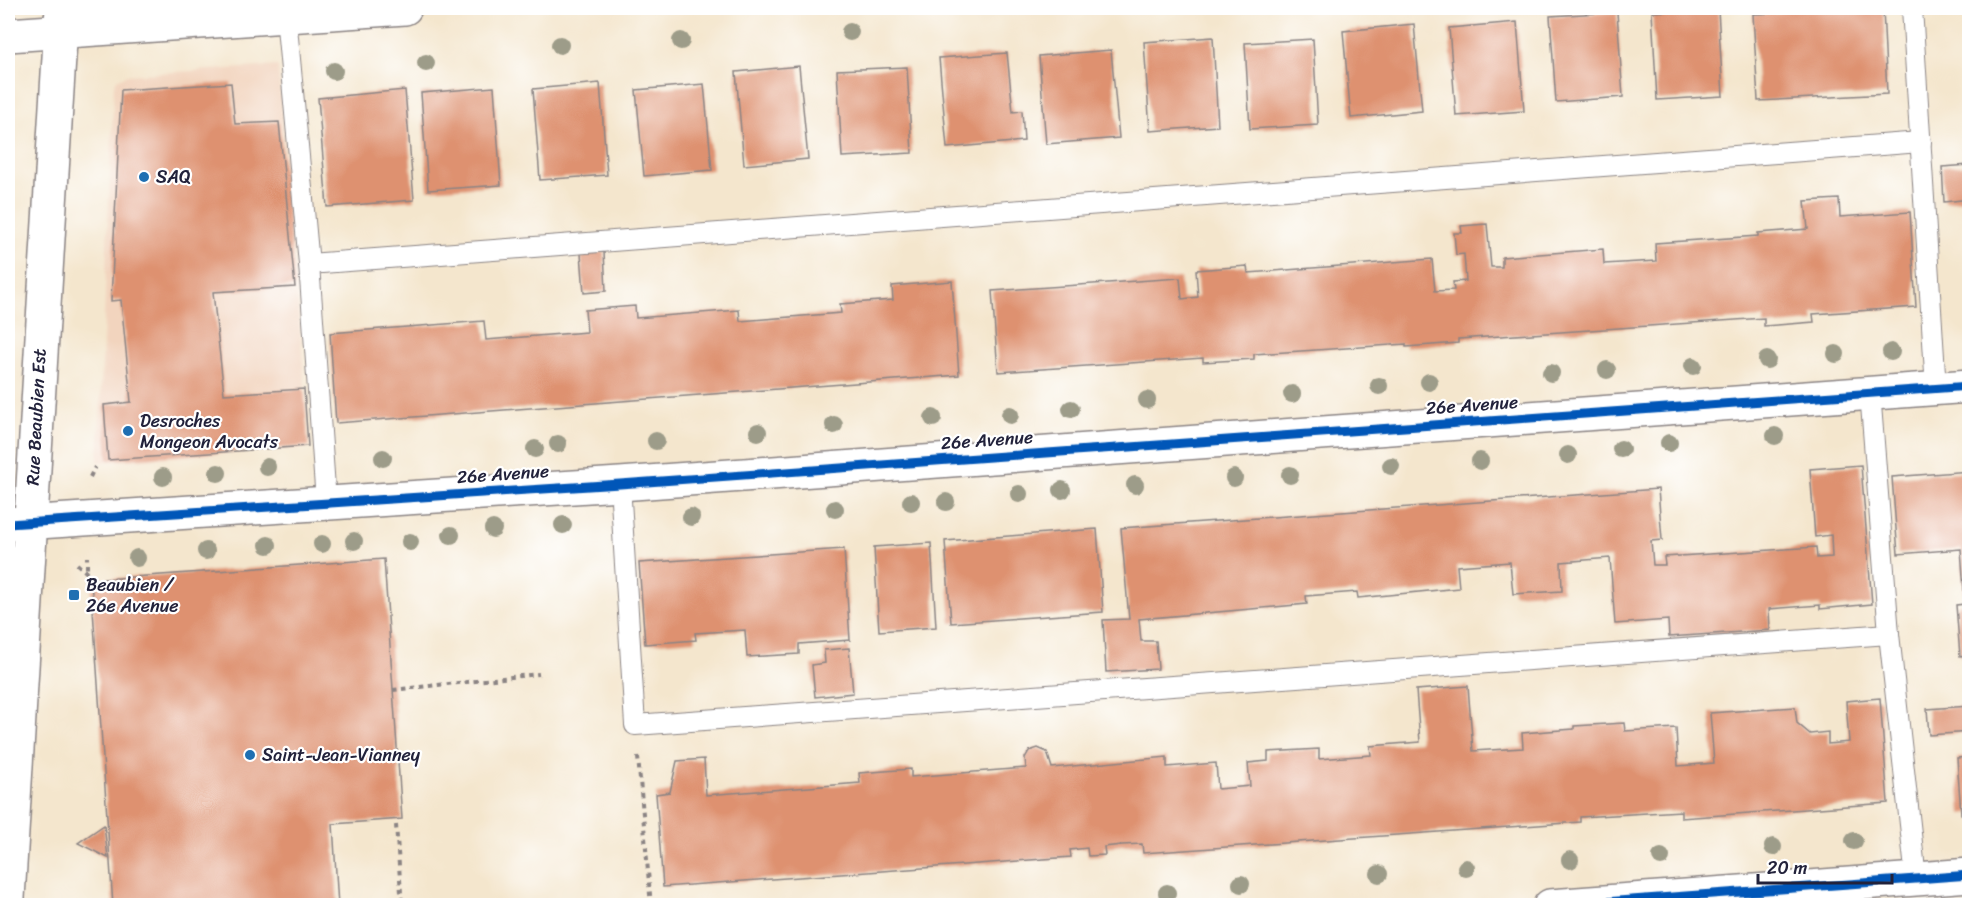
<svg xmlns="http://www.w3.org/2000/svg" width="1977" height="913" font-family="Sriracha,sans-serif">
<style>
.built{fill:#f2d4be}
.building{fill:#de916f}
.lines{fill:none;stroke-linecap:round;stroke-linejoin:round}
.lane-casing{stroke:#8b8484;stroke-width:22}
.street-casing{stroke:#8b8484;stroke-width:36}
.secondary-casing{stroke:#8b8484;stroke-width:36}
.path{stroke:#8b8484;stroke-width:4;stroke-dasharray:4.5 4.5;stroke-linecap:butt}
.lane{stroke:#fff;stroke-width:20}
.street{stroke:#fff;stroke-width:33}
.secondary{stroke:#fff;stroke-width:33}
.cycleway-casing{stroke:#fff;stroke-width:13}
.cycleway{stroke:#0057b8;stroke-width:9}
.tree{fill:#9d9c89}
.poi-dot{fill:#1f6fb2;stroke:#fff;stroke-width:2}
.labels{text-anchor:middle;stroke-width:4.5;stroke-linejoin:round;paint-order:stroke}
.poi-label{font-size:18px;fill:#22223b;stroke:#fff;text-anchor:start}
.street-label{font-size:18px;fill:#22223b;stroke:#fff}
</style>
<rect width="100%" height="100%" fill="#fff"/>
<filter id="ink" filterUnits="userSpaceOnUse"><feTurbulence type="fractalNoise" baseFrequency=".0167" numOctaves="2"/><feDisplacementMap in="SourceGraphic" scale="12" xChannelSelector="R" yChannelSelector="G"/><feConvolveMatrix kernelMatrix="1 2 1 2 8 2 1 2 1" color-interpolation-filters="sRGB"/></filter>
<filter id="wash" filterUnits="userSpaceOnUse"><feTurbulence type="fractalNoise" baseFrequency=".008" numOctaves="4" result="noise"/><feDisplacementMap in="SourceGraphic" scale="24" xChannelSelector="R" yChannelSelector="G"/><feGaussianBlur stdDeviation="1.35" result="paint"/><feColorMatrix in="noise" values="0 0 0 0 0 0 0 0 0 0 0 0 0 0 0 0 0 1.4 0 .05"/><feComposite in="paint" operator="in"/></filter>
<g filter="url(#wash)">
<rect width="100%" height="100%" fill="#f4e6cd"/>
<path class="built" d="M278,66L310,448L98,462L114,86L117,80L127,75Z"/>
<g id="blocks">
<g class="building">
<path d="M1780,8H1883L1887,94L1758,101L1753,14L1780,13Z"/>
<path d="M1718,9L1723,96L1657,100L1652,12Z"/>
<path d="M1617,12L1623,97L1556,102L1550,16Z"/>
<path d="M1517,22L1524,111L1456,116L1449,28Z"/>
<path d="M1414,24L1422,111L1351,118L1343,31Z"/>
<path d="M1213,37L1218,126L1150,131L1144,42Z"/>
<path d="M1313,39L1318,125L1250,129L1245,43Z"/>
<path d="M1111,50L1119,138L1046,144L1039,56Z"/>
<path d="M1007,53L1013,112L1022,111L1024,141L947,148L939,58Z"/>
<path d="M799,66L808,159L744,165L736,72Z"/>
<path d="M907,67L912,153L842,157L837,70Z"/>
<path d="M231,83L235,124L279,122L295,287L213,292L224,394L304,389L308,446L108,460L104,405L131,402L121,300L111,301L121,90Z"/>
<path d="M600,83L607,175L540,180L533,89Z"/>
<path d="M704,84L712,170L644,176L636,90Z"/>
<path d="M494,87L501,185L428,190L421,93Z"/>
<path d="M405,90L414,200L327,207L318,98Z"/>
<path d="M1970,165V199L1944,202L1942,167Z"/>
<path d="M1839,199L1840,217L1910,212L1916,307L1813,314L1814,322L1764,326V318L1458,339V343L1406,347V344L1254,354V359L1203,362V358L998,372L992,291L1180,278L1182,299L1198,297L1196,270L1247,266L1248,273L1432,259L1435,291L1454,290L1453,282L1466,281L1464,254L1456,255L1454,233H1462L1461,226L1487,224L1491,267H1502V257L1603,249L1604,264L1656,261L1655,243L1758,236V233L1808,229L1805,201Z"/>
<path d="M604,252L606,291L584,293L581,253Z"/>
<path d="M952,281L959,375L336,423L330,333L484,321L486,340L587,332L585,310L635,306L636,318L739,310L740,321L841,313L840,304L893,300L892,286Z"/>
<path d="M1861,465L1872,604L1820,609V605L1769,609L1770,630L1669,637L1668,620L1615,624L1610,558L1561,562L1562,591L1513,594L1510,562L1457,566L1459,588L1358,598L1357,592L1306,596L1307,604L1139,619L1141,641H1156L1158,669L1106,672L1103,620L1129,619L1121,528L1658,489L1662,540L1651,541L1653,565H1665L1664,557L1816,547L1817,558L1832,557L1831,535L1815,537L1810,469Z"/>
<path d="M1970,471V655L1960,656L1956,605L1965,604L1961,549L1898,554L1892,477Z"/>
<path d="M1097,529L1103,612L951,623L945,541Z"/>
<path d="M931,543L936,627L879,631L874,547Z"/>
<path d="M844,549L850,640L799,644V654L747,657L745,630L695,633L696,640L645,644L639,563Z"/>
<path d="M384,559L402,819L333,824L338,906H113L91,580Z"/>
<path d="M849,648L853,693L815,697L812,665L825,663L824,650Z"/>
<path d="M1468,686L1473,751L1523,748L1522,733L1574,729V726L1624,723L1625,731L1676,728L1678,766L1714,763L1710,713L1795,707L1797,723L1810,734L1828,732V744L1849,742L1846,701L1880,698L1888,803L1681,818V811L1580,817V822L1143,853L1142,844L1122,845L1104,847L1105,855L1088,856L1087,848L1070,850L1071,857L663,887L656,794L670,792L677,761L704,759L706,795L860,783L859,773L911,769V777L1026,768L1025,758L1029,751L1038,748L1047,752L1052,768L1167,757V767L1216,763L1218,789L1250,786L1248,763L1268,761V752L1319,749V759L1371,755L1370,746L1420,742L1416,690Z"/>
<path d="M1970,706V732L1929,735L1927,709Z"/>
<path d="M1970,757V813L1961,814L1957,758Z"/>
<path d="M104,825L108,858L78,843Z"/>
</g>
</g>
</g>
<g filter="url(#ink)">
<use href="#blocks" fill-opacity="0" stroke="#8b8484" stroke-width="1.5"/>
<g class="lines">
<g class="lane-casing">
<g id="lane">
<path d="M1912,8L1936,389"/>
<path d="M286,16L309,264L326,502"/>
<path d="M309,264L1921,142"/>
<path d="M1870,392L1889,634L1916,879"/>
<path d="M620,484L635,725L1889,634"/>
</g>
</g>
<g class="street-casing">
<g id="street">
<path d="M8,35L405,8"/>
<path d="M8,524L620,484L1970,386"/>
<path d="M1550,906L1970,875"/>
</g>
</g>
<g class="secondary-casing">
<path id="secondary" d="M8,898C27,601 43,304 62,8"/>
</g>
<g class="path">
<path d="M90,477L95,467"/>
<path d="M77,564L87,573V557"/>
<path d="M393,690L539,674"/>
<path d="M638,757L651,906"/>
<path d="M396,825L402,906"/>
</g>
<use href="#lane" class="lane"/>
<use href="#street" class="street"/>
<use href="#secondary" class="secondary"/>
<g class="cycleway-casing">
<g id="cycleway">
<path d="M8,524L620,484L1970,386"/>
<path d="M1550,906L1970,875"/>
</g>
</g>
<use href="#cycleway" class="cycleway"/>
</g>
<g class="tree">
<circle cx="850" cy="32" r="9"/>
<circle cx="681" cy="41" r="9"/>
<circle cx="560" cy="45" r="9"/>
<circle cx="426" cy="63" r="9"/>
<circle cx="334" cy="71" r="9"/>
<circle cx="1891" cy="352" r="9"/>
<circle cx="1836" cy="354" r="9"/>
<circle cx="1767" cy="360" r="9"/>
<circle cx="1693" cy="366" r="9"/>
<circle cx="1607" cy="370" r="9"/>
<circle cx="1551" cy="373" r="9"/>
<circle cx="1429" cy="382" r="9"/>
<circle cx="1379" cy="386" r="9"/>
<circle cx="1292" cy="394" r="9"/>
<circle cx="1147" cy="400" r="9"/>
<circle cx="1071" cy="409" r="9"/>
<circle cx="1010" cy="415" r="9"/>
<circle cx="933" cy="418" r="9"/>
<circle cx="834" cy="425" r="9"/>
<circle cx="758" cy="432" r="9"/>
<circle cx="1775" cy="436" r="9"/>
<circle cx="656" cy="441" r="9"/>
<circle cx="1669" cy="443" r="9"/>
<circle cx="558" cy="444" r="9"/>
<circle cx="535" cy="449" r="9"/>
<circle cx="1621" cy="449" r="9"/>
<circle cx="1568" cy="455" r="9"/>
<circle cx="383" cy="458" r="9"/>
<circle cx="1480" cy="461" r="9"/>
<circle cx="1391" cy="466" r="9"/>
<circle cx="267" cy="467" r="9"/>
<circle cx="218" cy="473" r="9"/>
<circle cx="1290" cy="475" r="9"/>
<circle cx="163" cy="477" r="9"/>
<circle cx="1234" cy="478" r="9"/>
<circle cx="1135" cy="485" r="9"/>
<circle cx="1062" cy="490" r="9"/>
<circle cx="1019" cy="494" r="9"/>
<circle cx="911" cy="502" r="9"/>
<circle cx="946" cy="502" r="9"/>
<circle cx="835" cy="509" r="9"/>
<circle cx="691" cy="517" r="9"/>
<circle cx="563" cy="525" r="9"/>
<circle cx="493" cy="529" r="9"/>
<circle cx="451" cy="535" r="9"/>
<circle cx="354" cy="541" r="9"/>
<circle cx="410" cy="542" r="9"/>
<circle cx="322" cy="544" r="9"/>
<circle cx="268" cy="545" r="9"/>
<circle cx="206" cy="551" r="9"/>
<circle cx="137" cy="558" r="9"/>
<circle cx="1854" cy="841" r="9"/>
<circle cx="1773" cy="847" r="9"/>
<circle cx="1661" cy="857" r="9"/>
<circle cx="1570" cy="860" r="9"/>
<circle cx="1466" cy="868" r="9"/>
<circle cx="1379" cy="874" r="9"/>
<circle cx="1241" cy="884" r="9"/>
<circle cx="1167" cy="893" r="9"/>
</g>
</g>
<g class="poi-dot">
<circle cx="144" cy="177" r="6"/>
<circle cx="128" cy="431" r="6"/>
<rect x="68" y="589" width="12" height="12" rx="3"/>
<circle cx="250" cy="755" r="6"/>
</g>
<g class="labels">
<g class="poi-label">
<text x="156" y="183">SAQ</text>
<text x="140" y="427">Desroches<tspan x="140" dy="21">Mongeon Avocats</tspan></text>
<text x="86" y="591">Beaubien /<tspan x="86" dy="21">26e Avenue</tspan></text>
<text x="262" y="761">Saint-Jean-Vianney</text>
</g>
<g class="street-label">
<text transform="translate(1472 405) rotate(-4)" y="6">26e Avenue</text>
<text transform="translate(36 417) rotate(-87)" y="6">Rue Beaubien Est</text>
<text transform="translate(987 440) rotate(-4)" y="6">26e Avenue</text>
<text transform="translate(503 474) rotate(-4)" y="6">26e Avenue</text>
</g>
</g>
<rect width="1977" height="913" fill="none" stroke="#fff" stroke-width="30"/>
<path d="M1758 874v9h134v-9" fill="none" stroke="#22223b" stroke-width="3"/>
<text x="1767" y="874" font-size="18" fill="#22223b" stroke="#ffffff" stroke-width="4.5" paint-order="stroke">20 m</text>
</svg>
